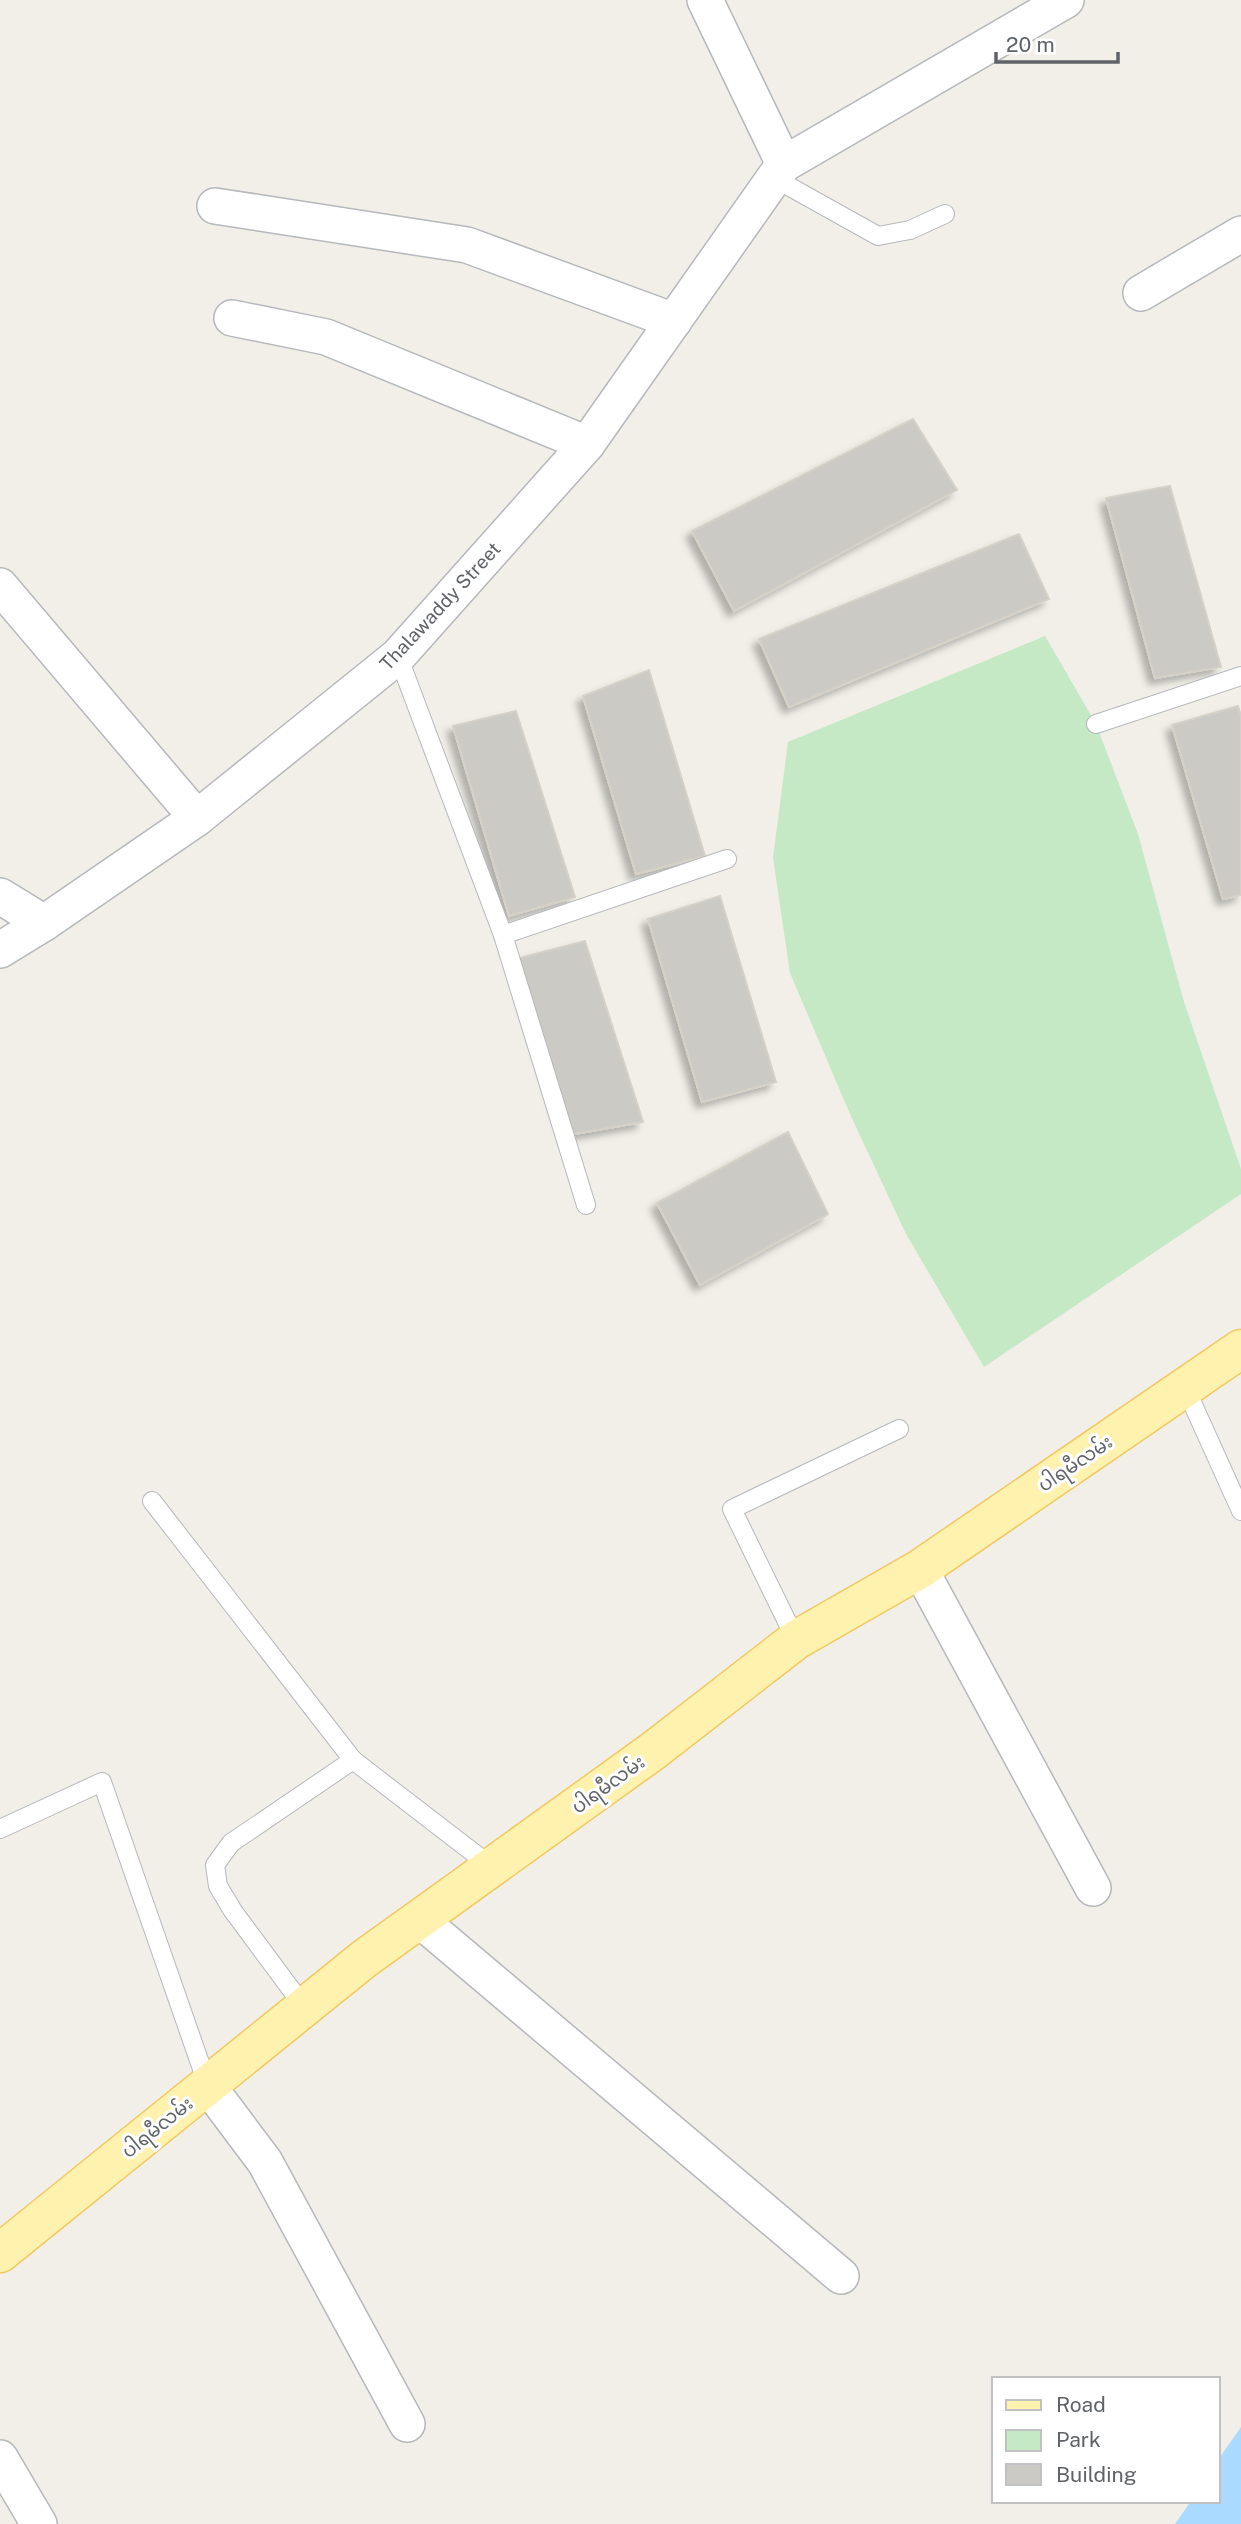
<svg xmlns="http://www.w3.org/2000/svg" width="1241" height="2524" font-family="'Public Sans','Noto Sans Myanmar',sans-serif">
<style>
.green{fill:#c5e8c5}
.water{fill:#aadaff}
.building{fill:#cccac5;stroke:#d6d1c6;stroke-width:2;filter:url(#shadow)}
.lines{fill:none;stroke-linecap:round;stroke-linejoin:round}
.lane-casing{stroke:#b5b8bc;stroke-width:20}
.street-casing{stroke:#b5b8bc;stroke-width:38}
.primary-casing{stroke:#f2c960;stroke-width:41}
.lane{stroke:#fff;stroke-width:18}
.street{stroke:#fff;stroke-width:35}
.primary{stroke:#fff2af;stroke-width:38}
.labels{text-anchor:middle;stroke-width:6;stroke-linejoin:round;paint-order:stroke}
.street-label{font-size:19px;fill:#5f6368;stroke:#fff}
</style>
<defs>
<filter id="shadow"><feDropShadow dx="-6" dy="6" stdDeviation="3.5" flood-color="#0004"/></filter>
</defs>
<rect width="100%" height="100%" fill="#f1efe8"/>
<path class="green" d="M1045,636L1096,724L1138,834L1184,1002L1241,1169V1194L984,1367L906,1234L850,1114L790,973L773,858L788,742Z"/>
<path class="water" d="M1241,2427V2524H1175L1191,2501H1218V2460Z"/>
<g class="building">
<path d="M913,419L957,490L734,611L692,531Z"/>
<path d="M1170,486L1221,667L1155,678L1106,498Z"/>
<path d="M1019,534L1049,599L789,707L759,639Z"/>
<path d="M649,670L705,856L636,874L583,696Z"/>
<path d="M1238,706L1241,716V895L1223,899L1172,725Z"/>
<path d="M516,711L575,897L509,916L453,726Z"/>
<path d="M720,896L776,1082L702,1102L648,919Z"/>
<path d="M585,941L643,1122L568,1135L516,959Z"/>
<path d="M788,1132L828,1214L700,1285L657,1203Z"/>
</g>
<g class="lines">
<g class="lane-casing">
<g id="lane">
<path d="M774,178L878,236L910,230L945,214"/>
<path d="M398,656L503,935L586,1205"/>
<path d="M1096,724L1241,676"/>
<path d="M503,935L727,859"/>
<path d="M1185,1387L1241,1511"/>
<path d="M152,1501L353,1760"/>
<path d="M796,1640L732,1509L899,1429"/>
<path d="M0,1829L102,1782L208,2086"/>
<path d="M305,2008L233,1911L218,1886L215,1865L231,1843L353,1760L492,1867"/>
</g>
</g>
<g class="street-casing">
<g id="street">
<path d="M705,0L784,164"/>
<path d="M215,206L467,245L674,321"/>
<path d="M1141,293L1241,234"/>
<path d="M232,318L326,337L587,444"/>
<path d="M0,586L197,818"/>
<path d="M0,896L44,923"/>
<path d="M0,950L44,923L197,818L398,656L587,444L784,164L1066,0"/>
<path d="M920,1569L1093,1888"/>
<path d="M420,1920L841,2276"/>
<path d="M208,2086L265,2162L407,2424"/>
<path d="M0,2458L39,2524"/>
</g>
</g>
<g class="primary-casing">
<path id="primary" d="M0,2253L364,1959L653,1751L796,1640L920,1569L1241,1349"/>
</g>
<use href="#lane" class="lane"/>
<use href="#street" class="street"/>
<use href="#primary" class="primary"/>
</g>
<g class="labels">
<g class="street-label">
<text transform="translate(440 606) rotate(-47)" y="7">Thalawaddy Street</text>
<text transform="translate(1075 1463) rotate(-34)" y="7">ပါရမီလမ်း</text>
<text transform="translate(608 1784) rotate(-36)" y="7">ပါရမီလမ်း</text>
<text transform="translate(157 2127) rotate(-39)" y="7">ပါရမီလမ်း</text>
</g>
</g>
<rect x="992" y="2377" width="228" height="126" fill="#ffffff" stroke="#bfc1c3" stroke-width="2"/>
<rect x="1006" y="2400" width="35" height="10" fill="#fff2af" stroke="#bfc1c3" stroke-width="2"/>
<text x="1056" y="2412" font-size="21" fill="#5f6368">Road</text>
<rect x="1006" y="2430" width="35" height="21" fill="#c5e8c5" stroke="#bfc1c3" stroke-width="2"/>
<text x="1056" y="2447" font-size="21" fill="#5f6368">Park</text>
<rect x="1006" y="2464" width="35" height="21" fill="#cccac5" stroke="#bfc1c3" stroke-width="2"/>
<text x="1056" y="2482" font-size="21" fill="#5f6368">Building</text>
<path d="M996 52v10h122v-10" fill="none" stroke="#5f6368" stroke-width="3.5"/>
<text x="1006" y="52" font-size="21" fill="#5f6368" stroke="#ffffff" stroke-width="5" paint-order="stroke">20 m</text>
</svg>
